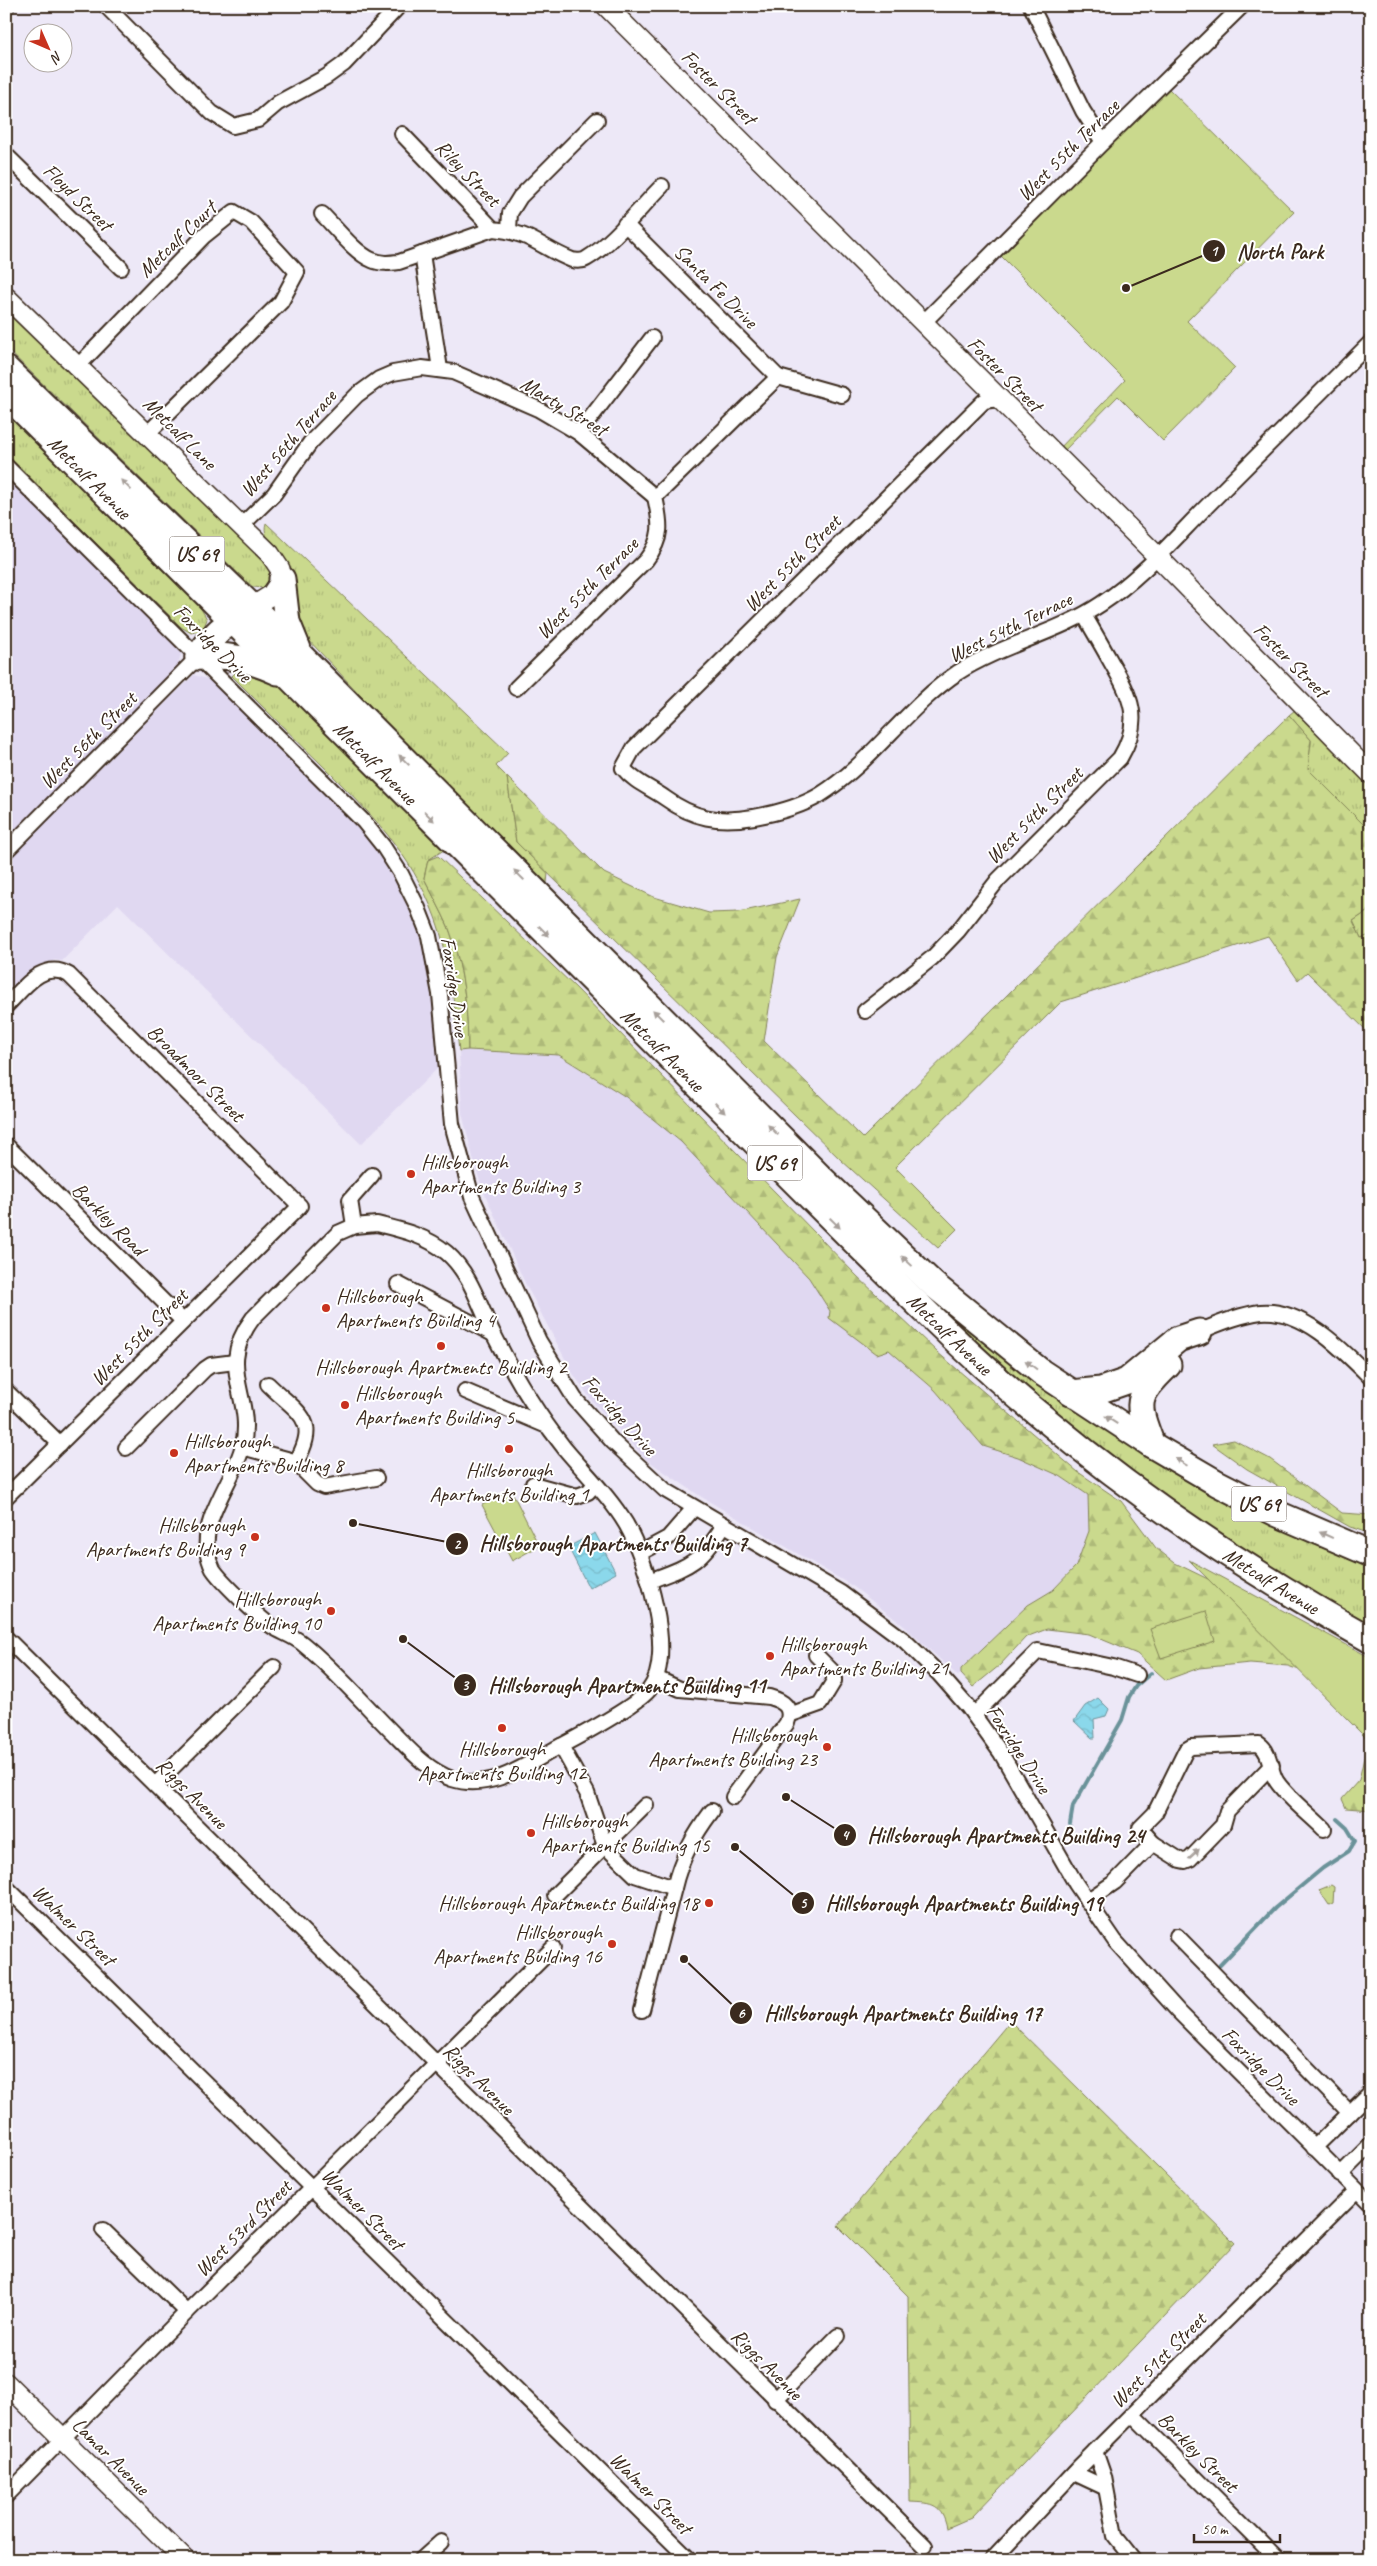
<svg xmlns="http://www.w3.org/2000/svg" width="1377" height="2566" font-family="Caveat,sans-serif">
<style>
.built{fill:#e0d8f1}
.grass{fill:url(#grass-tufts);stroke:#828256}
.forest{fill:url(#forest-firs);stroke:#828256}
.park{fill:#cad98d;stroke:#828256}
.water{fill:url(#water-waves);stroke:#6b9299}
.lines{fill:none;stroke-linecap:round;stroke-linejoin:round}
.stream{stroke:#6b9299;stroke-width:4}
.street-casing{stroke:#3b2a1e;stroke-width:18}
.secondary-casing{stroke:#3b2a1e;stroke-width:22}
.highway-casing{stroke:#3b2a1e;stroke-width:29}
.street{stroke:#fff;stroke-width:14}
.secondary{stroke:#fff;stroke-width:19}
.highway{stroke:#fff;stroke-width:25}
.oneway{fill:#a79f9a}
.poi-dot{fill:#c8321e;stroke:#fff;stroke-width:2}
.labels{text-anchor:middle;stroke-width:4;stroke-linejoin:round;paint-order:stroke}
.shield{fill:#fff;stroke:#766a62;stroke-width:1}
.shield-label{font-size:20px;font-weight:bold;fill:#3b2a1e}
.street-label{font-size:21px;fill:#3b2a1e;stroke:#fff}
.poi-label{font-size:21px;fill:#3b2a1e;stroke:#fff;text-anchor:start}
.leader{fill:none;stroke:#3b2a1e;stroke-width:2}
.callout-dot{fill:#3b2a1e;stroke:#fff;stroke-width:2}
.mark-label{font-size:15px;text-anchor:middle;font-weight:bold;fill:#fff}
.callout-label{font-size:22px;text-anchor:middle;font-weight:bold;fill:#3b2a1e;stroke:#fff;stroke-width:4;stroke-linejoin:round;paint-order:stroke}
</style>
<defs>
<pattern id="grass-tufts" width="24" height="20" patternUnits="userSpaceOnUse" patternTransform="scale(1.25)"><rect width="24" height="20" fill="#cad98d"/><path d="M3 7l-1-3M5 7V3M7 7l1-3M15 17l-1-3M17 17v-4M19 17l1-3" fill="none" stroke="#aeba79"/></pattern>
<pattern id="forest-firs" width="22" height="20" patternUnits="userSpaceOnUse" patternTransform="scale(1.25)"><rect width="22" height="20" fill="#cad98d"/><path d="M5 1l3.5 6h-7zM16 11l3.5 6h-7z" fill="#aeba79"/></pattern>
<pattern id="water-waves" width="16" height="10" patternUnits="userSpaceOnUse" patternTransform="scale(1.25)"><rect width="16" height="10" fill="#8bd8eb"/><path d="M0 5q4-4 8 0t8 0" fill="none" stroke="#79bac9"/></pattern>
</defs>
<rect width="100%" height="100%" fill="#ede8f7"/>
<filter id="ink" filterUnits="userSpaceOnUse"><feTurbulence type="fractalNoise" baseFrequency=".02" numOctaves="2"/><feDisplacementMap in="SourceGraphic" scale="10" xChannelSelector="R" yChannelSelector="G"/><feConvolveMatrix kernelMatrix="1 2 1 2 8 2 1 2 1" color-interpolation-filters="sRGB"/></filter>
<g filter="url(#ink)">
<g class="built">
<path d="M6,472L180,648L181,654L176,671L6,843Z"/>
<path d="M194,675L210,680L261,724L364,827L393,869L428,946L443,1063L361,1144L118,904L62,961L55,960L38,966L6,997V862Z"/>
<path d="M468,1050L559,1055L626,1097L681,1142L809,1278L830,1311L877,1354L889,1349L935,1390L983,1446L1018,1457L1060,1476L1088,1495L1089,1531L1076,1566L1053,1590L1028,1605L961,1669V1674L958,1676L904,1626L854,1587L700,1496L647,1460L591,1400L572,1372L525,1283L483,1190L475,1166L462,1113L459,1051Z"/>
</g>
<g class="grass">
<path d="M6,306L273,567L272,581L265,588L253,587L246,581L6,348Z"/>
<path d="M6,409L155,563L197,602L207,619L203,630L191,633L181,627L6,454Z"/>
<path d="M266,523L508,753L496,766L507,777L516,842L548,873L547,883L379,715L304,635C292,616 298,591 291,569C285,552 260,542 266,523Z"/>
<path d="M240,668L277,683L447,848L428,860L424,878C432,894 441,910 448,926C463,965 468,1009 468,1050L459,1051C454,1006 451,960 435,917C411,852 369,812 321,764C291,735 262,706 232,676Z"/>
<path d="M1295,710L1371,787V832L1308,769L1311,740L1289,715Z"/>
<path d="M423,794L985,1337L1371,1563V1624L1322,1604L1167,1503L979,1351Z"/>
<path d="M1371,909V935L1361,938L1353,921Z"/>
</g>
<g class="forest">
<path d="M1289,715L1311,740L1308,769L1371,832V909L1353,921L1361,938L1371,935V1035L1307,972L1298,980L1268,936L1061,1002L895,1167L957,1229L938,1248L841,1160L516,842L507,777L604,873L654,897L709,913L739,912L800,899L777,957L764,1041L863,1138Z"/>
<path d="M438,856L576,988L857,1276L937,1352L999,1405L1078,1472L1121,1501L1156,1548L1175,1563L1276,1612L1371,1665V1810L1346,1808L1342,1799L1359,1780L1365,1753L1369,1724L1316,1676L1288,1666L1250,1663L1199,1668L1166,1680L1137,1654L1089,1634L1047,1629L1026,1637L1000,1665L973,1687L961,1674V1669L1028,1605L1053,1590L1076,1566L1089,1531L1088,1495L1060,1476L1018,1457L983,1446L935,1390L889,1350L877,1354L829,1318L830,1311L809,1278L681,1142L626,1097L559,1055L468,1050C468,1009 463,965 448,926C441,910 432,894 424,878L428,860Z"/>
<path d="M1234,1440L1270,1459L1342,1513L1371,1515V1534L1350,1527L1247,1469L1212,1444Z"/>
<path d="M1010,2021L1235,2243L972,2517L947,2528C942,2504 933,2503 910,2502L908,2296L838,2226Z"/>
</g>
<g class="park">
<path d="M1167,87L1294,212L1187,321L1235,368L1163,441L1118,396L1061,454L1058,450L1125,380L999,254Z"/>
<path d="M511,1490L539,1546L512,1561L482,1505Z"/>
<path d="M1189,1560L1371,1658V1743Z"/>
<path d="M1206,1611L1215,1641L1161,1658L1150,1629Z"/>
<path d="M1331,1885L1334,1887L1333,1903L1329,1905L1319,1890Z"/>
</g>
<g class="water">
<path d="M595,1533L616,1573L589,1588L568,1547Z"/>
<path d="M1098,1698L1109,1709L1106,1716L1094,1719L1095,1738H1092L1074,1721L1085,1706Z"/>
</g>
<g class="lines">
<g class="stream">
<path d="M1070,1824L1073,1806L1122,1720L1129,1697L1136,1686L1151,1673"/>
<path d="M1220,1965L1275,1908L1323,1868L1349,1851L1355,1841L1347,1828L1337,1819"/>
</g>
<g class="street-casing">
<g id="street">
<path d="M106,6L212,113L233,126L258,120L278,103L326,77L344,64L399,6"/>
<path d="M1031,6L1083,111L1103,142"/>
<path d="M6,7L7,6"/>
<path d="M402,134L493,229C531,232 541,248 572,260C576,261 583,261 586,259C612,244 640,208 662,186"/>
<path d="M6,155L121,268"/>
<path d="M322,214C335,227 355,253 372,260C381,264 390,263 399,262L493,229"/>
<path d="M625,224L778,377"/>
<path d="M509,230L510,213L520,197L597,120"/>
<path d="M422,254L440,369"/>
<path d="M923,323L1103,142L1242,6"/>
<path d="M78,366L204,236L234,212L251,222L297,272L281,302L148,433"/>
<path d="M778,377L842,395"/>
<path d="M998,399L984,401L634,748L623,768C634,782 651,788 665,798C694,819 718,823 754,817C777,813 800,807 820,795C870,764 907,707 957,673C1002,644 1056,634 1101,604C1141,578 1174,539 1208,505C1262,451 1316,397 1371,342"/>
<path d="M579,433L652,338"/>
<path d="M6,466L363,821L383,846L401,874L418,908L429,936L440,994L452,1124L472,1197L539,1341L575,1399L613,1442L665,1490L841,1593L904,1640L939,1674L968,1707L1001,1753L1076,1884L1115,1941L1179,2012L1371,2204"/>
<path d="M241,526L274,494L310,443L357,395L379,379L393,373L422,368L453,372L538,409L579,433L655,497"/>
<path d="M516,688L646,560C663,538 661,524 655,497L778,377"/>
<path d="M6,851L198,657"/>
<path d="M6,1006C23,989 43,959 69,975L300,1206L6,1497"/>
<path d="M865,1011L932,958L958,931L998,880L1120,758C1143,720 1131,697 1111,662C1102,646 1093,630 1084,615"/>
<path d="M6,1145L183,1321"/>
<path d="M377,1224C402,1230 427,1236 447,1253C472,1275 480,1309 495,1337C515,1377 537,1414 565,1449C586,1474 609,1496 626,1524C646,1559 677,1655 649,1690C636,1706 576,1738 555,1749C523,1767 490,1791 452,1779C427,1770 410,1750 392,1732C363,1703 335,1670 303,1644C294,1636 283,1633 273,1627C261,1620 220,1580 213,1569C210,1563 208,1556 207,1549C203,1515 235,1478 243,1445C254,1396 215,1368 253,1318L338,1233L354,1226Z"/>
<path d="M354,1226L350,1200L372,1175"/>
<path d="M398,1284L493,1334"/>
<path d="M1199,1332C1219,1323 1239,1315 1261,1312C1303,1308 1344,1351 1371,1378"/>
<path d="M268,1384C298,1414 321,1419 296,1462"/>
<path d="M6,1391L60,1444"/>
<path d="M465,1391L547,1426"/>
<path d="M242,1447L294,1461L317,1484L324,1487L376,1478"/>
<path d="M126,1448L205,1369L211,1365L235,1362"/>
<path d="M533,1484L577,1496L588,1492L595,1484"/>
<path d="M640,1553L668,1538L694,1508"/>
<path d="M649,1581C691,1565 699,1564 724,1525"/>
<path d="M6,1638L925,2546"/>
<path d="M656,1678L680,1689L769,1697C783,1701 793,1707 787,1723L733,1797"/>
<path d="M789,1715L820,1704L834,1681V1673L816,1655"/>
<path d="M974,1715L1038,1651L1113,1667L1137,1675"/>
<path d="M561,1746L587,1793L605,1846L635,1875L674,1888L642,2010"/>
<path d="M155,1785L274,1667"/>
<path d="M1153,1843L1180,1860L1185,1861L1190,1859L1223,1825L1227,1811L1272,1765"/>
<path d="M6,1887L690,2560"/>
<path d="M674,1888C681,1858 694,1835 712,1811"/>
<path d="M555,1895L646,1805"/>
<path d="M1087,1901L1115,1882L1153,1843L1140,1828L1155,1813L1186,1750L1191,1747L1259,1744C1272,1753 1269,1771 1277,1782C1289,1799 1309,1814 1324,1829"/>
<path d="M1177,1936L1350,2113"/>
<path d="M1314,2148L1371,2092"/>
<path d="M1340,2175L1371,2144"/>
<path d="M103,2230L187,2312"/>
<path d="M775,2400L838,2336"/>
<path d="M1132,2414L1278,2560"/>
<path d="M1095,2451L1104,2477L1115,2536L1134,2560"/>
<path d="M1074,2473L1104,2487"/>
<path d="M6,2496L187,2312L553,1948"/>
<path d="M421,2560L441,2542"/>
<path d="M992,2560L1079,2467L1356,2191"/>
</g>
</g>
<g class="secondary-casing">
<g id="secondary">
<path d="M606,6L1157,556L1371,774"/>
<path d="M6,297L270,554L280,569L282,579L271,595L252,607"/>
<path d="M6,2383L185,2560"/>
</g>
</g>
<g class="highway-casing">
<g id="highway">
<path d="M6,369L252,607L820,1177L934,1285L1041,1372L1152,1445L1217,1483L1278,1514L1371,1554"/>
<path id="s1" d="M6,394L858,1245C919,1305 979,1366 1046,1420C1147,1504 1256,1576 1371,1640"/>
<path d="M282,579L287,622L298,649"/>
<path d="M198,657C208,642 228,613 248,624"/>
<path d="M198,657C228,653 251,660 278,672"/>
<path d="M1071,1393L1101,1390L1127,1381L1178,1339L1199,1332"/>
<path d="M1152,1445C1136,1403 1134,1398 1168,1365"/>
</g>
</g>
<use href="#street" class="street"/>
<use href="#secondary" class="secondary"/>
<use href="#highway" class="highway"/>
</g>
<defs><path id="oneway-solid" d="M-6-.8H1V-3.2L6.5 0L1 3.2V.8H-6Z" transform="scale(1.25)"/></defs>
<g class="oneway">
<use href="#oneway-solid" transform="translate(126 485) rotate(-136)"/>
<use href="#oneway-solid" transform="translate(404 760) rotate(-135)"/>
<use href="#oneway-solid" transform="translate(429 816) rotate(45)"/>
<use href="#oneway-solid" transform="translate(519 875) rotate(-135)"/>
<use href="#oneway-solid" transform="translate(544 931) rotate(45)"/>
<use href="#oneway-solid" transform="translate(658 1015) rotate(-135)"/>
<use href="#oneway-solid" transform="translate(720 1108) rotate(45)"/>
<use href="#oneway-solid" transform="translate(773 1130) rotate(-135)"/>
<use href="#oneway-solid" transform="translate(835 1223) rotate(45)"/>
<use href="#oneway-solid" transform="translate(907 1261) rotate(-137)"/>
<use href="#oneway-solid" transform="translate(1031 1365) rotate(-143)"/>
<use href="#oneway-solid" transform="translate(1111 1420) rotate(-147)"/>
<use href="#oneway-solid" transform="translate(1181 1462) rotate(-150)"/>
<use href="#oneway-solid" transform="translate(1326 1535) rotate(-156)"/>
<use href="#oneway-solid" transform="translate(1194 1854) rotate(-43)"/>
</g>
</g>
<g class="poi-dot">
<circle cx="411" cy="1174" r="5"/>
<circle cx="326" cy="1308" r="5"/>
<circle cx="441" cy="1346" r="5"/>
<circle cx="345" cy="1405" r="5"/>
<circle cx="509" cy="1449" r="5"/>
<circle cx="174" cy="1453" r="5"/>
<circle cx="255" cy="1537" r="5"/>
<circle cx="331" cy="1611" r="5"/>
<circle cx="770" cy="1656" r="5"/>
<circle cx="502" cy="1728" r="5"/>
<circle cx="827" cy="1747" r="5"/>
<circle cx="531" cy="1833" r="5"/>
<circle cx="709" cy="1903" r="5"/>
<circle cx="612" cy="1944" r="5"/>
</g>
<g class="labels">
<g class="shield">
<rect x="169.5" y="536.5" width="55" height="35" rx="4"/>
<rect x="747.5" y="1145.5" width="55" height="35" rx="4"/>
<rect x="1231.5" y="1486.5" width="55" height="35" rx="4"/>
</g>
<g class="shield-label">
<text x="197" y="561">US 69</text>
<text x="775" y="1170">US 69</text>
<text x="1259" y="1511">US 69</text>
</g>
<g class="street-label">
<text transform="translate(719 87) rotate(45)" y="7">Foster Street</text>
<text transform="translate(1068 150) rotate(-45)" y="7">West 55th Terrace</text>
<text transform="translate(468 173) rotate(46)" y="7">Riley Street</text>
<text transform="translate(78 197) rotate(44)" y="7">Floyd Street</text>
<text transform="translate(177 239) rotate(-44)" y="7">Metcalf Court</text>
<text transform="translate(716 286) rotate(45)" y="7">Santa Fe Drive</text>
<text transform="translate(1005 374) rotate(45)" y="7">Foster Street</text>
<text transform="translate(564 406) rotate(31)" y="7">Marty Street</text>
<text transform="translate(180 433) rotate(45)" y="7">Metcalf Lane</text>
<text transform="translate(288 443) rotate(-49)" y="7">West 56th Terrace</text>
<text dy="7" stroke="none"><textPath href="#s1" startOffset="118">Metcalf Avenue</textPath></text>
<text transform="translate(792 563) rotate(-45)" y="7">West 55th Street</text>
<text transform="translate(587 588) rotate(-45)" y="7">West 55th Terrace</text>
<text transform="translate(1010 627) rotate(-26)" y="7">West 54th Terrace</text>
<text transform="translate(213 643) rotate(45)" y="7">Foxridge Drive</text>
<text transform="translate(1291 660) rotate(45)" y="7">Foster Street</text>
<text transform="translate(88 740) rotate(-45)" y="7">West 56th Street</text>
<text dy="7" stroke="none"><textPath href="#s1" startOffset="522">Metcalf Avenue</textPath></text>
<text transform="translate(1034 815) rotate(-45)" y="7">West 54th Street</text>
<text transform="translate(455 987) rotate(82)" y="7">Foxridge Drive</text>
<text dy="7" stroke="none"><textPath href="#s1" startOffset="928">Metcalf Avenue</textPath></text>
<text transform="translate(196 1073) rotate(45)" y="7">Broadmoor Street</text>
<text transform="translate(109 1219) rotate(45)" y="7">Barkley Road</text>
<text dy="7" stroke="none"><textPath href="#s1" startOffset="1332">Metcalf Avenue</textPath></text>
<text transform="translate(139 1337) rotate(-45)" y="7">West 55th Street</text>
<text transform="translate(620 1415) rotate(48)" y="7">Foxridge Drive</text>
<text dy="7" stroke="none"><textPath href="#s1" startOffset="1738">Metcalf Avenue</textPath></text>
<text transform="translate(1019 1749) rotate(57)" y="7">Foxridge Drive</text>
<text transform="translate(192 1793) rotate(45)" y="7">Riggs Avenue</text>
<text transform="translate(74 1925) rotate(44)" y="7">Walmer Street</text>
<text transform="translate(1261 2066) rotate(45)" y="7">Foxridge Drive</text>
<text transform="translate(479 2079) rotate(45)" y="7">Riggs Avenue</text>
<text transform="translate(363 2209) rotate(45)" y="7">Walmer Street</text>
<text transform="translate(243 2228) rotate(-45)" y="7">West 53rd Street</text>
<text transform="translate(1158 2360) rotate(-45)" y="7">West 51st Street</text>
<text transform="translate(767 2364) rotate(45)" y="7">Riggs Avenue</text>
<text transform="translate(1198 2452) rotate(45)" y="7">Barkley Street</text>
<text transform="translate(111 2456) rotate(45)" y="7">Lamar Avenue</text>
<text transform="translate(651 2493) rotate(45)" y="7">Walmer Street</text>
</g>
<g class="poi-label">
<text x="421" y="1169">Hillsborough<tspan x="421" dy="24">Apartments Building 3</tspan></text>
<text x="336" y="1303">Hillsborough<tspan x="336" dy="24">Apartments Building 4</tspan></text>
<text x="441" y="1374" text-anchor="middle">Hillsborough Apartments Building 2</text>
<text x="355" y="1400">Hillsborough<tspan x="355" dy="24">Apartments Building 5</tspan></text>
<text x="184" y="1448">Hillsborough<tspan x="184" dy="24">Apartments Building 8</tspan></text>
<text x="509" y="1477" text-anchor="middle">Hillsborough<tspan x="509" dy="24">Apartments Building 1</tspan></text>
<text x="245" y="1532" text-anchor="end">Hillsborough<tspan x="245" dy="24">Apartments Building 9</tspan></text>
<text x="321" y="1606" text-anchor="end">Hillsborough<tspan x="321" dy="24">Apartments Building 10</tspan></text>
<text x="780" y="1651">Hillsborough<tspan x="780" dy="24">Apartments Building 21</tspan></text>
<text x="817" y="1742" text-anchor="end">Hillsborough<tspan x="817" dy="24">Apartments Building 23</tspan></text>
<text x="502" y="1756" text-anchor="middle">Hillsborough<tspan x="502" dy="24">Apartments Building 12</tspan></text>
<text x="541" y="1828">Hillsborough<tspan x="541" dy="24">Apartments Building 15</tspan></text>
<text x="699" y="1910" text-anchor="end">Hillsborough Apartments Building 18</text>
<text x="602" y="1939" text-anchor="end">Hillsborough<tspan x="602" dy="24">Apartments Building 16</tspan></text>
</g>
</g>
<path class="leader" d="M1126 288L1214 251M353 1523L457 1544M403 1639L465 1685M786 1797L845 1835M735 1847L803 1903M684 1959L741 2013"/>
<g class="callout-dot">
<circle cx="1126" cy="288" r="5"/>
<circle cx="353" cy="1523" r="5"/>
<circle cx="403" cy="1639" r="5"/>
<circle cx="786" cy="1797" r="5"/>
<circle cx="735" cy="1847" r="5"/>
<circle cx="684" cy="1959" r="5"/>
<circle cx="1214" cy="251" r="12"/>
<circle cx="457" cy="1544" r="12"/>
<circle cx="465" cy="1685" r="12"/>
<circle cx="845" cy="1835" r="12"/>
<circle cx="803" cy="1903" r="12"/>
<circle cx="741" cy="2013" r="12"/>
</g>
<g class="mark-label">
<text x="1214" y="256">1</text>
<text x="457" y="1549">2</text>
<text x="465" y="1690">3</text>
<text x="845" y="1840">4</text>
<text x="803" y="1908">5</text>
<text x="741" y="2018">6</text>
</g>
<g class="callout-label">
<text x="1280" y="259">North Park</text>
<text x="613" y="1551">Hillsborough Apartments Building 7</text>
<text x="627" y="1693">Hillsborough Apartments Building 11</text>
<text x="1006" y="1843">Hillsborough Apartments Building 24</text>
<text x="964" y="1911">Hillsborough Apartments Building 19</text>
<text x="903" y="2021">Hillsborough Apartments Building 17</text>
</g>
<rect width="1377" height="2566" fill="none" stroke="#fff" stroke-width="25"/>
<rect x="12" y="12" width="1352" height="2541" fill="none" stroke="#3b2a1e" stroke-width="2" filter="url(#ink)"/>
<g transform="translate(48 48) rotate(135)"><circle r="24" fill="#ffffff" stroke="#b1aaa5"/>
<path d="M0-4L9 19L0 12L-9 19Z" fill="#c8321e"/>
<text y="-8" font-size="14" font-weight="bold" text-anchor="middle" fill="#3b2a1e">N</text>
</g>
<path d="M1194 2534v8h86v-8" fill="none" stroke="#3b2a1e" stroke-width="2.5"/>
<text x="1202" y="2534" font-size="15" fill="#3b2a1e" stroke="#ffffff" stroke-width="4" paint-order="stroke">50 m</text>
</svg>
